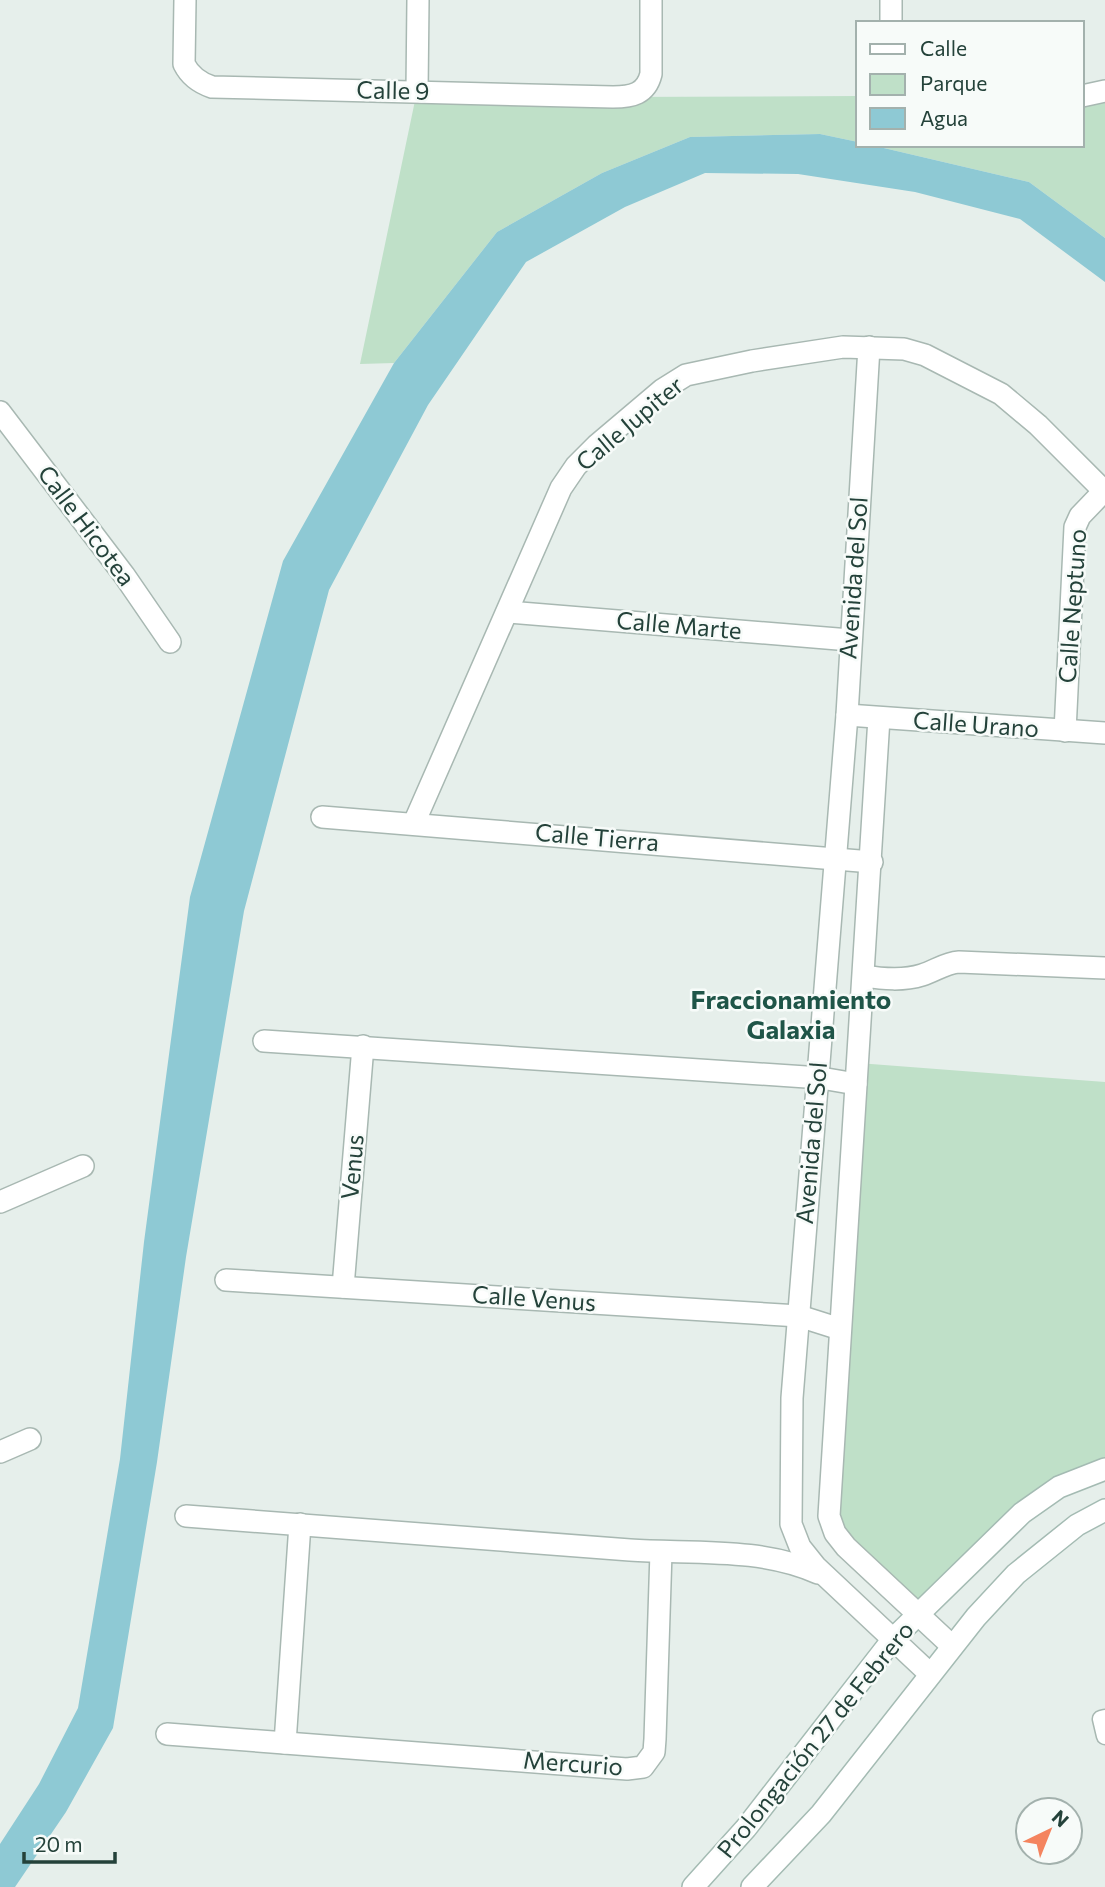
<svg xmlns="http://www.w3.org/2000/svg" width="1105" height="1887" font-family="Commissioner,sans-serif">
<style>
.green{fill:#bfe0c8}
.water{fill:#8ec9d4}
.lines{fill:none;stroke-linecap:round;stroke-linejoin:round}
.lane-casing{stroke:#a8b8b2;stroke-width:19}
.street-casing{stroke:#a8b8b2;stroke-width:24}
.secondary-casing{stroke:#a4bbb3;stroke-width:24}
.lane{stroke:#fff;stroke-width:16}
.street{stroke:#fff;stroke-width:21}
.secondary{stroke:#fff;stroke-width:21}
.labels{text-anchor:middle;stroke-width:5;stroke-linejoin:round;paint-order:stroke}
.street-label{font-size:24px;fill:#24423a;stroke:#f7fbf9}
.neighbourhood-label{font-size:26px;font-weight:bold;fill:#1f5548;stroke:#f7fbf9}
</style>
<rect width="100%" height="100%" fill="#e6efeb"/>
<g class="green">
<path d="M417,91L613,97L858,96V142L820,134L690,137L602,173L497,232L394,363L360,364Z"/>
<path d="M1082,97L1105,98V238L1029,182L871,145H1082Z"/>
<path d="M858,1063L1105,1082V1469L1059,1487L919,1614L835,1533Z"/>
</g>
<path class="water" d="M820,134L858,142V145H871L1029,182L1105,238V282L1020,219L915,192L798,174L705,173L625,207L526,262L428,405L329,590L244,911L186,1257L157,1462L113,1728L66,1812L15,1887H0V1844L39,1784L78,1708L120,1459L144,1242L190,897L283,561L394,363L497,232L602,173L690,137Z"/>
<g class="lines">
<g class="lane-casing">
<path id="lane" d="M1105,1718L1101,1719L1105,1736"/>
</g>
<g class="street-casing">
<g id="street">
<path d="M185,0L184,64C190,76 200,83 212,87L613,97C632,97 646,94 651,74V0"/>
<path d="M891,0V23"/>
<path d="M417,91L418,0"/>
<path d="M1082,96L1105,91"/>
<path d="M869,347L847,715L792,1398L791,1524L800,1547L816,1567L930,1674"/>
<path d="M0,412L124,575L170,642"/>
<path d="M508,612L850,640"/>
<path d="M847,715L1105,733"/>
<path d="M879,718L829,1516L835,1533L846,1547L952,1646"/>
<path d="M1065,731L1075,527L1080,516L1104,491"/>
<path d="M322,817L872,862"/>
<path d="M414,823L561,488L576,466L597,445L662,390L686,375L752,361L843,347L904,349L925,355L1001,394L1038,425L1105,492"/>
<path d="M864,976C883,979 903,981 922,975C935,971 945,963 959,962L1105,968"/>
<path d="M264,1041L821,1078L856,1084"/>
<path d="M0,1202L83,1166"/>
<path d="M226,1280L799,1316L840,1329"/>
<path d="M343,1287L363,1046"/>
<path d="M0,1452L30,1439"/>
<path d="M186,1516C334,1527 482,1538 630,1550C691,1554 761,1547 818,1573"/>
<path d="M167,1734L627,1769L643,1767L654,1752L655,1739L661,1552"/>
<path d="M285,1743L300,1524"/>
</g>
</g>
<g class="secondary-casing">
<g id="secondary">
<path d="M693,1887L746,1828L893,1639L1022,1513L1059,1487L1105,1469"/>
<path d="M752,1887L821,1814L976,1617L1016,1574L1077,1525L1105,1510"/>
</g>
</g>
<use href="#lane" class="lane"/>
<use href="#street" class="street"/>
<use href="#secondary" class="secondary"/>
</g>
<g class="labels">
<g class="street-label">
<text transform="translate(393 91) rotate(1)" y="8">Calle 9</text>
<text transform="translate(630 424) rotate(-40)" y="8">Calle Jupiter</text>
<text transform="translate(86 526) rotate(53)" y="8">Calle Hicotea</text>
<text transform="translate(854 578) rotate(-86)" y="8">Avenida del Sol</text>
<text transform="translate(1073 606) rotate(-86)" y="8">Calle Neptuno</text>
<text transform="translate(679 626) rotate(5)" y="8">Calle Marte</text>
<text transform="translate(976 725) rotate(4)" y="8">Calle Urano</text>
<text transform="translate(597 838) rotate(5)" y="8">Calle Tierra</text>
<text transform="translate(812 1143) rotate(-85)" y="8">Avenida del Sol</text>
<text transform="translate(353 1167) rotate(-85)" y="8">Venus</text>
<text transform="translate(534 1299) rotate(4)" y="8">Calle Venus</text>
<text transform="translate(816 1740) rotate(-51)" y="8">Prolongación 27 de Febrero</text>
<text transform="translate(573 1764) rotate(4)" y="8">Mercurio</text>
</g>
<g class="neighbourhood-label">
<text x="791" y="1009">Fraccionamiento<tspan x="791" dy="30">Galaxia</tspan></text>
</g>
</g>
<rect x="856" y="21" width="228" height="126" fill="#f7fbf9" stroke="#a3b1ad" stroke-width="2"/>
<rect x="870" y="44" width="35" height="10" fill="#ffffff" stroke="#a3b1ad" stroke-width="2"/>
<text x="920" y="56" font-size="21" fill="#24423a">Calle</text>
<rect x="870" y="74" width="35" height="21" fill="#bfe0c8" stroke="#a3b1ad" stroke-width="2"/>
<text x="920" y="91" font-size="21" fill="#24423a">Parque</text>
<rect x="870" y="108" width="35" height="21" fill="#8ec9d4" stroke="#a3b1ad" stroke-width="2"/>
<text x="920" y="126" font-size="21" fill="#24423a">Agua</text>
<g transform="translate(1049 1831) rotate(43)"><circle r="33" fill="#f7fbf9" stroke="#a3b1ad" stroke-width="2"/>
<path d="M0-5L12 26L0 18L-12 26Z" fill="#f4845f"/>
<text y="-10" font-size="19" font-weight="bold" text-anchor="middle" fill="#24423a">N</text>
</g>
<path d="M24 1852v10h91v-10" fill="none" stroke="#24423a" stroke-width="3.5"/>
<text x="35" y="1852" font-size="21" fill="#24423a" stroke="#f7fbf9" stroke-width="5" paint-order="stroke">20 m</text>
</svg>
